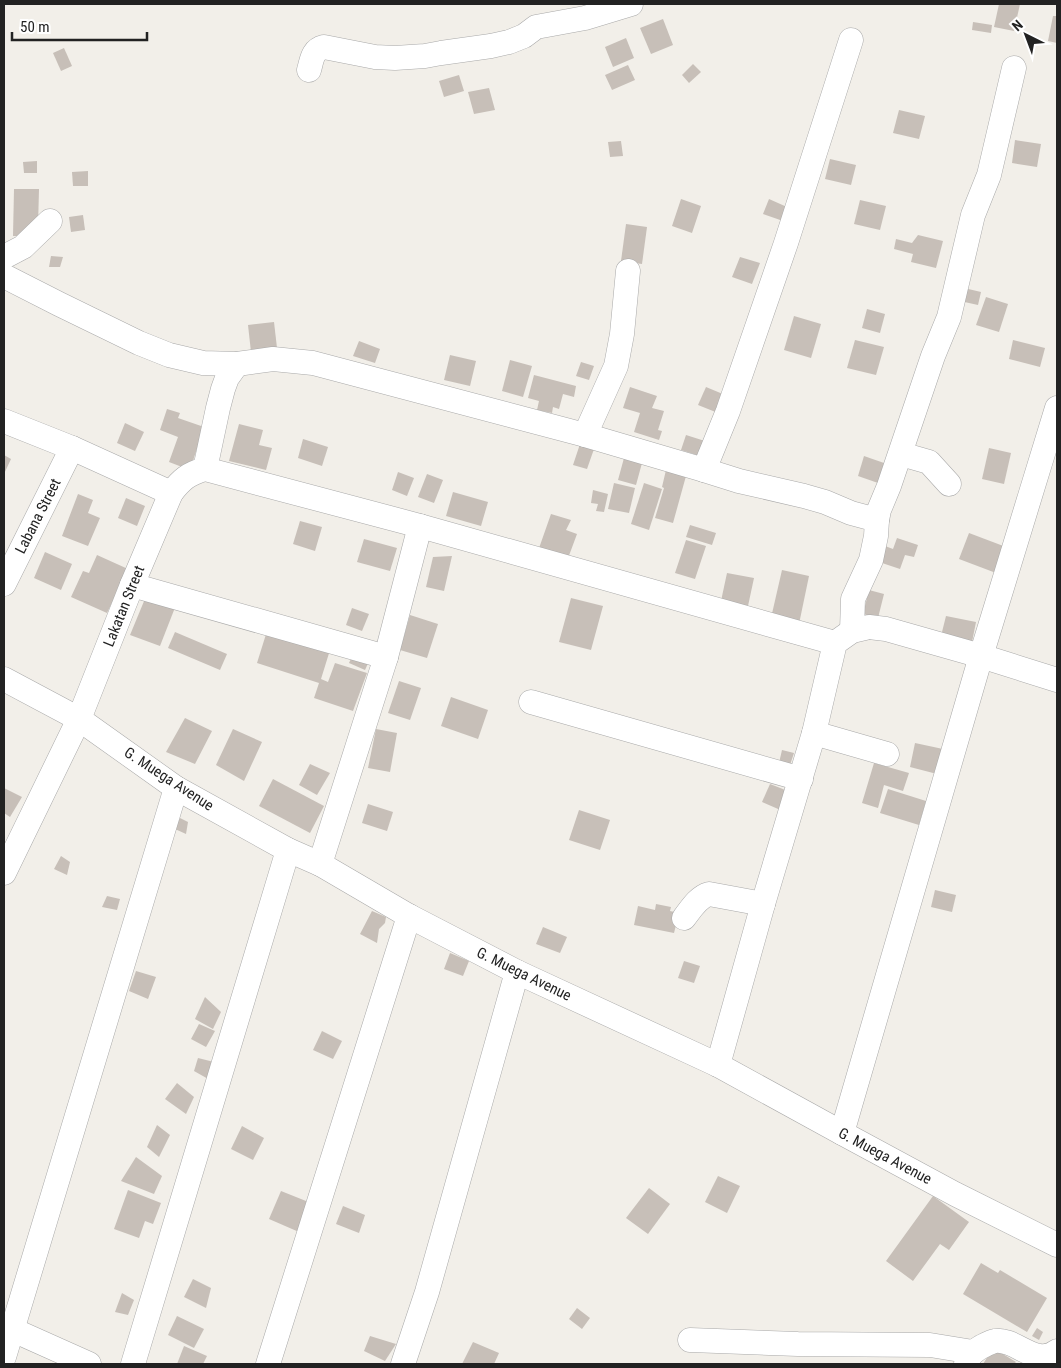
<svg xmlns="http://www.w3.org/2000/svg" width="1061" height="1368" font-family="'Roboto Condensed',sans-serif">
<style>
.building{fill:#c7bfb8}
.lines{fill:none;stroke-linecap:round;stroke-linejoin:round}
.minor-casing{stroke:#a9a9a9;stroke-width:25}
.minor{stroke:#fff;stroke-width:24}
.labels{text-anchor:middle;stroke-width:4.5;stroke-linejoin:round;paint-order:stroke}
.street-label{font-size:15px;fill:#222;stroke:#fff}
</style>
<rect width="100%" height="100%" fill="#f2efe9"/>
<g class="building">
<path d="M999,4H1020L1014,31L994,27Z"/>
<path d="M1053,16H1057V43L1048,41Z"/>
<path d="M663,19L673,45L651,54L640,28Z"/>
<path d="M973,22L992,25L991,33L972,30Z"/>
<path d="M626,38L634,58L613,67L605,47Z"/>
<path d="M64,48L72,66L61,71L53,53Z"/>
<path d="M693,64L701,72L689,83L682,75Z"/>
<path d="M628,65L635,80L612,90L605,75Z"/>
<path d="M459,75L464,91L444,97L439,81Z"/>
<path d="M489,88L495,110L474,114L468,92Z"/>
<path d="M899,110L925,116L919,139L893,133Z"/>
<path d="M1015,140L1041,144L1037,167L1012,163Z"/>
<path d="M621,141L623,156L610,157L608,142Z"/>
<path d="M830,159L856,165L851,185L825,179Z"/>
<path d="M37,161V173H24L23,162Z"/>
<path d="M88,171V186H73L72,172Z"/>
<path d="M14,189H39L38,227L31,236H13Z"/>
<path d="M681,199L701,206L692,233L672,226Z"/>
<path d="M769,199L787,207L783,221L763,214Z"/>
<path d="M860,200L886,206L880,230L854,224Z"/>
<path d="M83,215L85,230L71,232L69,217Z"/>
<path d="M626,224L647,227L642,264L621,261Z"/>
<path d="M918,235L943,241L936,268L911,262L913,254L894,249L896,239L912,243Z"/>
<path d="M51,256L63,257L60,267H49Z"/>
<path d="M740,257L760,263L752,284L732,277Z"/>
<path d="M964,288L981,292L978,305L960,301Z"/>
<path d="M986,297L1008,304L999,332L976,325Z"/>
<path d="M867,309L885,314L880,333L862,328Z"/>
<path d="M794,316L821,324L811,358L784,350Z"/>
<path d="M274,322L277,348L251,352L248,325Z"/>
<path d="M855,340L884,347L876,375L847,368Z"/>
<path d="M1013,340L1045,348L1040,367L1009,359Z"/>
<path d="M359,341L380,349L375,363L353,356Z"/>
<path d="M450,355L476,361L470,386L444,380Z"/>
<path d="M510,360L532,366L523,397L502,391Z"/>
<path d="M581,362L594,366L589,380L576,376Z"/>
<path d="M534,375L576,386L574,397L563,394L559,409L553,407L552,413L537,410L539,401L528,398Z"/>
<path d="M630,387L657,396L652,408L664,411L658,430L662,431L659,440L634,432L640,413L623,408Z"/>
<path d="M706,387L730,397L723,415L698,405Z"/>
<path d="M167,409L180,413L178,418L204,427L190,470L169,462L178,437L160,430Z"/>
<path d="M125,423L144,432L135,451L117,443Z"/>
<path d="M239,424L263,430L259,445L272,448L266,470L229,461Z"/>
<path d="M686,435L708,442L703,457L681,450Z"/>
<path d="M303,439L328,447L322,466L298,458Z"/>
<path d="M580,444L594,449L587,469L573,465Z"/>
<path d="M989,448L1011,453L1004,484L982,479Z"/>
<path d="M4,455L11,459L4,474Z"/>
<path d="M864,456L884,463L878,483L858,476Z"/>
<path d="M624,458L642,463L636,485L618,480Z"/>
<path d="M666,470L686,476L673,523L655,518L664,488L662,487Z"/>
<path d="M398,472L414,478L407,496L392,490Z"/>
<path d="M427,474L443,480L434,503L418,497Z"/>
<path d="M614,483L635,488L629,513L608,509Z"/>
<path d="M644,483L662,489L649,530L631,524Z"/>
<path d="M593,490L608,494L604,512L596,511L598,504L591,503Z"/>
<path d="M453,492L488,502L481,526L446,516Z"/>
<path d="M78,494L93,500L88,513L100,518L88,546L62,536Z"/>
<path d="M126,498L145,506L137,526L118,518Z"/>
<path d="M551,514L571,520L566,530L577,534L567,561L538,551Z"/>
<path d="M300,521L322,527L315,551L293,544Z"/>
<path d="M690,525L716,533L712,545L686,537Z"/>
<path d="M969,533L1006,547L996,573L959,559Z"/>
<path d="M897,538L918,545L914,557L905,555L900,569L879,562L885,546L893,549Z"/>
<path d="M364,539L397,548L390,571L357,562Z"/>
<path d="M686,540L706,546L695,579L675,573Z"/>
<path d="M45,552L72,564L61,590L34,578Z"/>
<path d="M97,555L128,569L107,613L71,597L83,571L89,573Z"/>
<path d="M452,556L444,591L426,587L433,557Z"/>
<path d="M782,570L809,576L799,624L771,618Z"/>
<path d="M727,573L754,578L748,606L721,601Z"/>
<path d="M869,590L884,594L878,618L863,614Z"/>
<path d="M147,594L176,605L160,646L130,635Z"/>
<path d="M571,598L603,606L591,650L559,642Z"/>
<path d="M352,608L369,614L362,631L346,625Z"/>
<path d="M410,615L438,624L427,658L400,650Z"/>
<path d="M946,616L976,622L972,642L941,636Z"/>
<path d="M267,631L330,650L321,679L328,682L335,663L367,673L353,711L314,698L319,683L257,663Z"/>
<path d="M175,632L227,654L220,670L168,648Z"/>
<path d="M354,652L370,659L365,670L349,663Z"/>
<path d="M399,681L421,688L410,720L388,713Z"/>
<path d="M451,697L488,710L478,739L441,726Z"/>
<path d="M185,718L212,731L195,764L166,752Z"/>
<path d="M233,729L262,742L244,781L216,765Z"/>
<path d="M376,729L397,733L390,772L368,768Z"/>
<path d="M915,743L943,749L937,774L910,767Z"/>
<path d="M782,750L794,753L790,765L779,763Z"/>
<path d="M874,763L909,773L903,791L884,785L878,808L862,803Z"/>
<path d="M310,764L330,773L317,795L299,785Z"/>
<path d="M273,779L324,806L310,833L259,806Z"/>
<path d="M770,784L793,793L785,812L762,802Z"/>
<path d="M4,788L22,797L10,817L4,813Z"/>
<path d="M888,789L926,801L919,825L880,813Z"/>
<path d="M368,804L393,812L387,831L362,823Z"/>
<path d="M579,810L610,820L600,850L569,840Z"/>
<path d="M180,818L188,822L186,834L175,829Z"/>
<path d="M61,856L70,862L67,875L54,869Z"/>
<path d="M935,890L956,895L952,912L931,907Z"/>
<path d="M107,896L120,899L117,910L102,907Z"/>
<path d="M656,904L671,907L670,911L679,913L674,933L634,925L638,906L655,910Z"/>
<path d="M372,911L386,917L385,923L379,929L377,943L360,934Z"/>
<path d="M543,927L567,937L560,953L536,944Z"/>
<path d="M450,953L469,961L463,976L444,969Z"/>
<path d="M684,961L700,966L694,983L678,978Z"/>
<path d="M136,971L156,977L148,999L129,991Z"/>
<path d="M205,997L221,1012L213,1029L195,1019Z"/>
<path d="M199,1024L215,1031L206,1047L191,1039Z"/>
<path d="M322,1031L342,1041L333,1059L313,1050Z"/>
<path d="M198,1058L214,1062L210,1080L194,1071Z"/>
<path d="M177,1083L194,1097L186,1114L165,1099Z"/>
<path d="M157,1125L170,1135L159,1157L147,1147Z"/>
<path d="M242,1126L264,1138L253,1160L231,1149Z"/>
<path d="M136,1157L162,1176L154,1194L121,1181Z"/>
<path d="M718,1176L740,1186L727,1213L705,1202Z"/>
<path d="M649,1188L670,1204L648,1234L626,1218Z"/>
<path d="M128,1190L161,1203L153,1224L145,1221L139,1238L114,1229Z"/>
<path d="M281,1191L311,1203L299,1232L269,1219Z"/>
<path d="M933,1196L969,1222L949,1250L940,1244L913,1281L886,1261Z"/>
<path d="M343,1206L365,1215L359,1233L336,1224Z"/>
<path d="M981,1263L998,1273L1000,1270L1047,1298L1027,1332L963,1294Z"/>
<path d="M193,1279L211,1288L206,1308L184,1297Z"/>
<path d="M122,1293L134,1300L128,1315L115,1312Z"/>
<path d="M577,1308L590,1318L582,1329L569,1319Z"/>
<path d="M177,1316L204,1329L194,1348L168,1335Z"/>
<path d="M1037,1328L1043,1332L1039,1340L1032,1336Z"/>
<path d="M370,1336L396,1344L385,1361L364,1351Z"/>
<path d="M473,1342L499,1353L494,1364H462Z"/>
<path d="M184,1346L207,1356L203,1364H177Z"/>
<path d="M993,1348L1016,1362L1014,1364H983Z"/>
</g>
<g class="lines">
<g class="minor-casing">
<g id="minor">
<path d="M309,70C312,60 312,50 324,47L375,57L395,58L425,56L441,53L491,46L509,42L524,36L536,27L585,18L631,4"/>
<path d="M4,257L23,247L50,221"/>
<path d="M4,276L59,304L139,343L169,355L203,363L237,364L273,359L313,363L585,435L704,470L728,411L786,243L851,40"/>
<path d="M1057,408L981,656L1057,680"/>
<path d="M4,421L72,448L171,493C182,479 188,474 205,469L420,526L835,643"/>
<path d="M585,435L616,366L622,334L628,271"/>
<path d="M901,454L929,462L949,484"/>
<path d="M205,469L218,408L223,389L227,378L237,364"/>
<path d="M704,470L739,481L804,496L825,502L851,513L877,520L876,536L871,560L853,599L852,631"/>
<path d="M877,520L879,510L889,486L933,356L949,317L973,215L989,175L1014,68"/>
<path d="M4,584L72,448"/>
<path d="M132,585L386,657"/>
<path d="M4,679L79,719L176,788L288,850L320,864L409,916L517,972L718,1065L842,1133L955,1194L1057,1245"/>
<path d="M531,702L801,779"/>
<path d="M814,733L887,754"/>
<path d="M320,864L386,657L420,526"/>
<path d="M4,873L79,719L132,585L171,493"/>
<path d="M684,918C691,909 698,897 709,894L763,904"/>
<path d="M718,1065L763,904L814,733L835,643L852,631L869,627L886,629L981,656L842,1133"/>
<path d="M4,1326L89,1364"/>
<path d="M690,1340L798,1344L930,1345L973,1352"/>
<path d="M4,1357L176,788"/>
<path d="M133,1364L288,850"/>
<path d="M268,1364L409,916"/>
<path d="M403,1364L427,1292L517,972"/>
<path d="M966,1364C968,1356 973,1352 981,1347C985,1345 990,1342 995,1341C1016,1338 1036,1368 1057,1351"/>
</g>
</g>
<use href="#minor" class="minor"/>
</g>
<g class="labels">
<g class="street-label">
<text transform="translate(38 516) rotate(-63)" y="5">Labana Street</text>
<text transform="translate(124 606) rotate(-68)" y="5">Lakatan Street</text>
<text transform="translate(169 779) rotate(33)" y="5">G. Muega Avenue</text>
<text transform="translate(524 974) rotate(26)" y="5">G. Muega Avenue</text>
<text transform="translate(885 1156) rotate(28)" y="5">G. Muega Avenue</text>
</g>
</g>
<rect width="1061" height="1368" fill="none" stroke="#222222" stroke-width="10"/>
<g transform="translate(1026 35) rotate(318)" stroke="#ffffff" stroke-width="4" paint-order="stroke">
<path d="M0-4L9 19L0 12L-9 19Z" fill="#222222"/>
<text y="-8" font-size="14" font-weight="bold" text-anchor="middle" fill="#222222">N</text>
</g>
<path d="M12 32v8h135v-8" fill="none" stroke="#222222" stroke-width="2.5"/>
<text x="20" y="32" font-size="15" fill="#222222" stroke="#ffffff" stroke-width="4" paint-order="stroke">50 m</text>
</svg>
